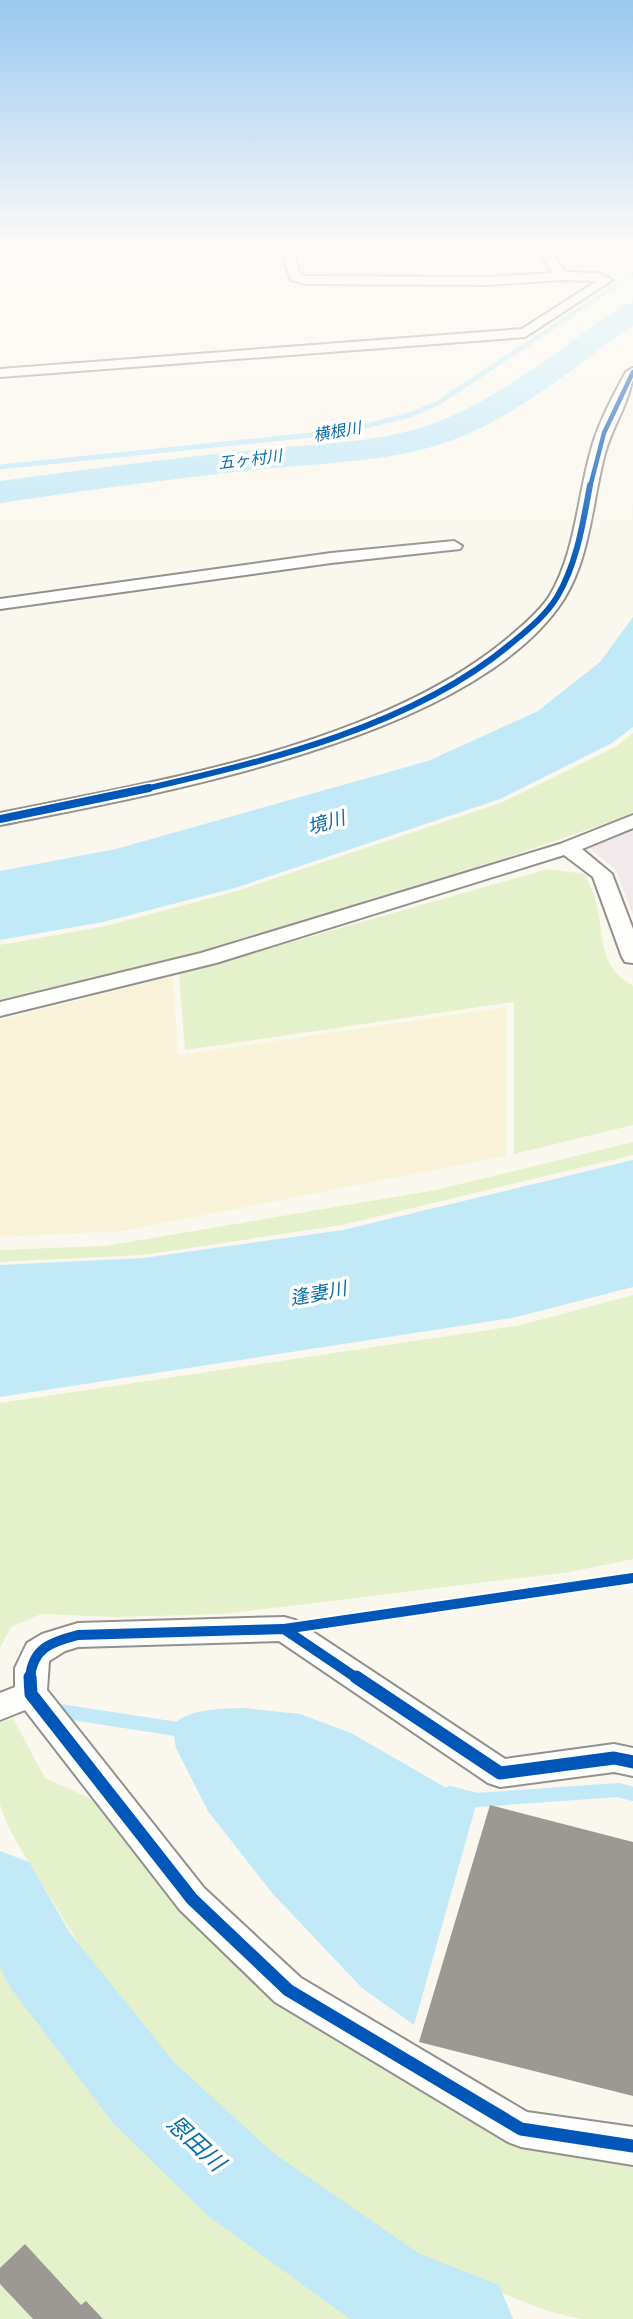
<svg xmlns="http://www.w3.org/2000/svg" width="633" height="2319" font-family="'Noto Serif','Noto Sans JP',serif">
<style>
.industrial{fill:#f1e9ec}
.farmland{fill:#f8f3d8}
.green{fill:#e5f1cb}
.water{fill:#c1e9f7}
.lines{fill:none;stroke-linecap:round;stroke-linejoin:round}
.stream-far1{stroke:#c1e9f7;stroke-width:5}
.stream{stroke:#c1e9f7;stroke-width:14}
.river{fill:#c1e9f7;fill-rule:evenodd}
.building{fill:#9c9994}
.minor-casing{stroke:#93918d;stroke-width:4}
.minor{fill:#fefefc;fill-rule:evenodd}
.cycleway-far4-casing{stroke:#fff;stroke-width:7}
.cycleway-far3-casing{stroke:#fff;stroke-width:9}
.cycleway-far2-casing{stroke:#fff;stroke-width:11}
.cycleway-far1-casing{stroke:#fff;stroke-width:14}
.cycleway-casing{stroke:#fff;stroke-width:18}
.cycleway-far4{stroke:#0057b8;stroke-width:4.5}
.cycleway-far3{stroke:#0057b8;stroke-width:6}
.cycleway-far2{stroke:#0057b8;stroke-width:8}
.cycleway-far1{stroke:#0057b8;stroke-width:10}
.cycleway{stroke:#0057b8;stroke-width:13}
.labels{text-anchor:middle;stroke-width:7;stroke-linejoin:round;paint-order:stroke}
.far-water-label{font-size:16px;font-style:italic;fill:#0b6ea6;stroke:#fff}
.water-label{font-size:19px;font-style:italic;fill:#0b6ea6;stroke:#fff}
.near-water-label{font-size:23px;font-style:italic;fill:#0b6ea6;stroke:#fff}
</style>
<rect width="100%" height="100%" fill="#faf7ee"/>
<path class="industrial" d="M633,830V915L616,870L590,848Z"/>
<path class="farmland" d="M173,976L178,1055L506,1007V1156L123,1231L0,1237V1020Z"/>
<g class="green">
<path d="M633,733V812L624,817L514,855L190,954L0,1001V945L106,926L237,891L503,802L617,746Z"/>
<path d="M548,869L585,874C590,886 596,898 598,910C604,942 600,967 633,986V1125L514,1154V1002L185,1050L179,974Z"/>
<path d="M633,1142V1155L342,1225L143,1255L0,1262V1250L105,1246L436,1190Z"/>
<path d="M633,1295V1559L570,1572L224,1614L116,1617L41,1614L11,1627L0,1648V1403L521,1325Z"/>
<path d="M13,1718L45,1778L98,1802L185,1909L521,2139L583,2157L633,2162V2319C617,2319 601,2319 585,2319C546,2315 498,2291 462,2275C285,2197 152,2069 55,1905C42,1883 3,1825 0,1803C0,1777 0,1749 0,1723Z"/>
<path d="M0,1947L34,2012L125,2126L254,2243L373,2319H0Z"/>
</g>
<g class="water">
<path d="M633,617V727L612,743L500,799L235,888L103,922L0,940V871L116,849L428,761L538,711L600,662Z"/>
<path d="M633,1160V1287L512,1318L0,1397V1265L143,1258L343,1230Z"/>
<path d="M243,1708L300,1714L351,1733L476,1805L414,2025L362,1988L272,1893L208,1811L176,1748L172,1726C188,1708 220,1709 243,1708Z"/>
</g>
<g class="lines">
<path class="stream-far1" d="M0,467L341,432L410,415L438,403L633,274"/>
<g class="stream">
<path d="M53,1710L183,1730"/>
<path d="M450,1793L477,1800L619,1790L633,1794"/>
</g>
<g class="river">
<path d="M633,302V325C580,363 529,406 470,433C406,462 332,462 262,469C175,478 87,490 0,503V481C87,469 175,458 263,449C323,443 388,443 445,419C509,392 565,345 623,305Z"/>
<path d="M0,1851L29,1862L70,1933L174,2062L272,2152L420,2254L499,2285L513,2319H350L208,2216L112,2122L10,1987L0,1967Z"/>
</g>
</g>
<g class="building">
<path d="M490,1805L633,1842V2096L419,2042Z"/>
<path d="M25,2244L81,2305L86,2301L103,2319H33L0,2284V2268Z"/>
</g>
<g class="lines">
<g class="minor-casing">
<g id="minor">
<path d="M281,250H293L300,275L306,276L487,277L553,273L538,250H550L565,272L599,273L612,280L525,337L0,377V369L522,329L597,281L561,280L487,285L306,284L291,280Z"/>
<path d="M633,368C633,399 611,427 604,457C592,504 590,557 564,599C474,739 155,794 0,825V813C160,781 380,745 508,638C522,626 538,613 549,597C575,554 577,501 590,454C597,425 612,398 626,372Z"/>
<path d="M454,541L462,546L460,549L331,563L0,609V599L331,553Z"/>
<path d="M633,815V828L582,849L612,874L633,929V963L625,962L622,957L593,877L564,855L216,963L0,1016V1002L201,953L560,844Z"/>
<path d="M284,1617L295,1620L505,1759L614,1744L633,1748V1776L614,1772L500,1787L488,1783L279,1641L78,1647L65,1651L49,1661L47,1690L204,1888L301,1978L527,2112L633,2127V2165L521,2147L508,2142L275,2002L180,1910L25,1710L0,1720V1693L15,1687V1668L27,1643L42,1634L78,1623Z"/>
</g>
</g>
<use href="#minor" class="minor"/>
<g class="cycleway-far4-casing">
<path id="cycleway-far4" d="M590,487L604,433L633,372"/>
</g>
<g class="cycleway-far3-casing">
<path id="cycleway-far3" d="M141,790C266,761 413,727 513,642C529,629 546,615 557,597C577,563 583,523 590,485"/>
</g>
<g class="cycleway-far2-casing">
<path id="cycleway-far2" d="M0,819L149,788"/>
</g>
<g class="cycleway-far1-casing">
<g id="cycleway-far1">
<path d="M284,1629L633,1578"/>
<path d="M30,1679C32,1648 51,1642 78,1635L284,1629L358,1679"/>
</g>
</g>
<g class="cycleway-casing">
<g id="cycleway">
<path d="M30,1677L31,1694L192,1899L288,1990L521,2129L633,2146"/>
<path d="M356,1677L500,1773L614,1758L633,1762"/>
</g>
</g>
<use href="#cycleway-far4" class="cycleway-far4"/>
<use href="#cycleway-far3" class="cycleway-far3"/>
<use href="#cycleway-far2" class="cycleway-far2"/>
<use href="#cycleway-far1" class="cycleway-far1"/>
<use href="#cycleway" class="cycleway"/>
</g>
<linearGradient id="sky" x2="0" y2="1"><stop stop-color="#98c9ee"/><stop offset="0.43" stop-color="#fdfbf7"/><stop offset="1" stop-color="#fdfbf7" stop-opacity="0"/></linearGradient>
<rect width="633" height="575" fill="url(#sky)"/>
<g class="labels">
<g class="far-water-label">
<text transform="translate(337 431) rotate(-10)" y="6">横根川</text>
<text transform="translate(250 459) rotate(-7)" y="6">五ヶ村川</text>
</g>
<g class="water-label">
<text transform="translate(326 822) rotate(-16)" y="7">境川</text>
<text transform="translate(318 1293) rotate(-11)" y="7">逢妻川</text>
</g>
<g class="near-water-label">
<text transform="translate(196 2143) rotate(43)" y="8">恩田川</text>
</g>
</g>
</svg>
